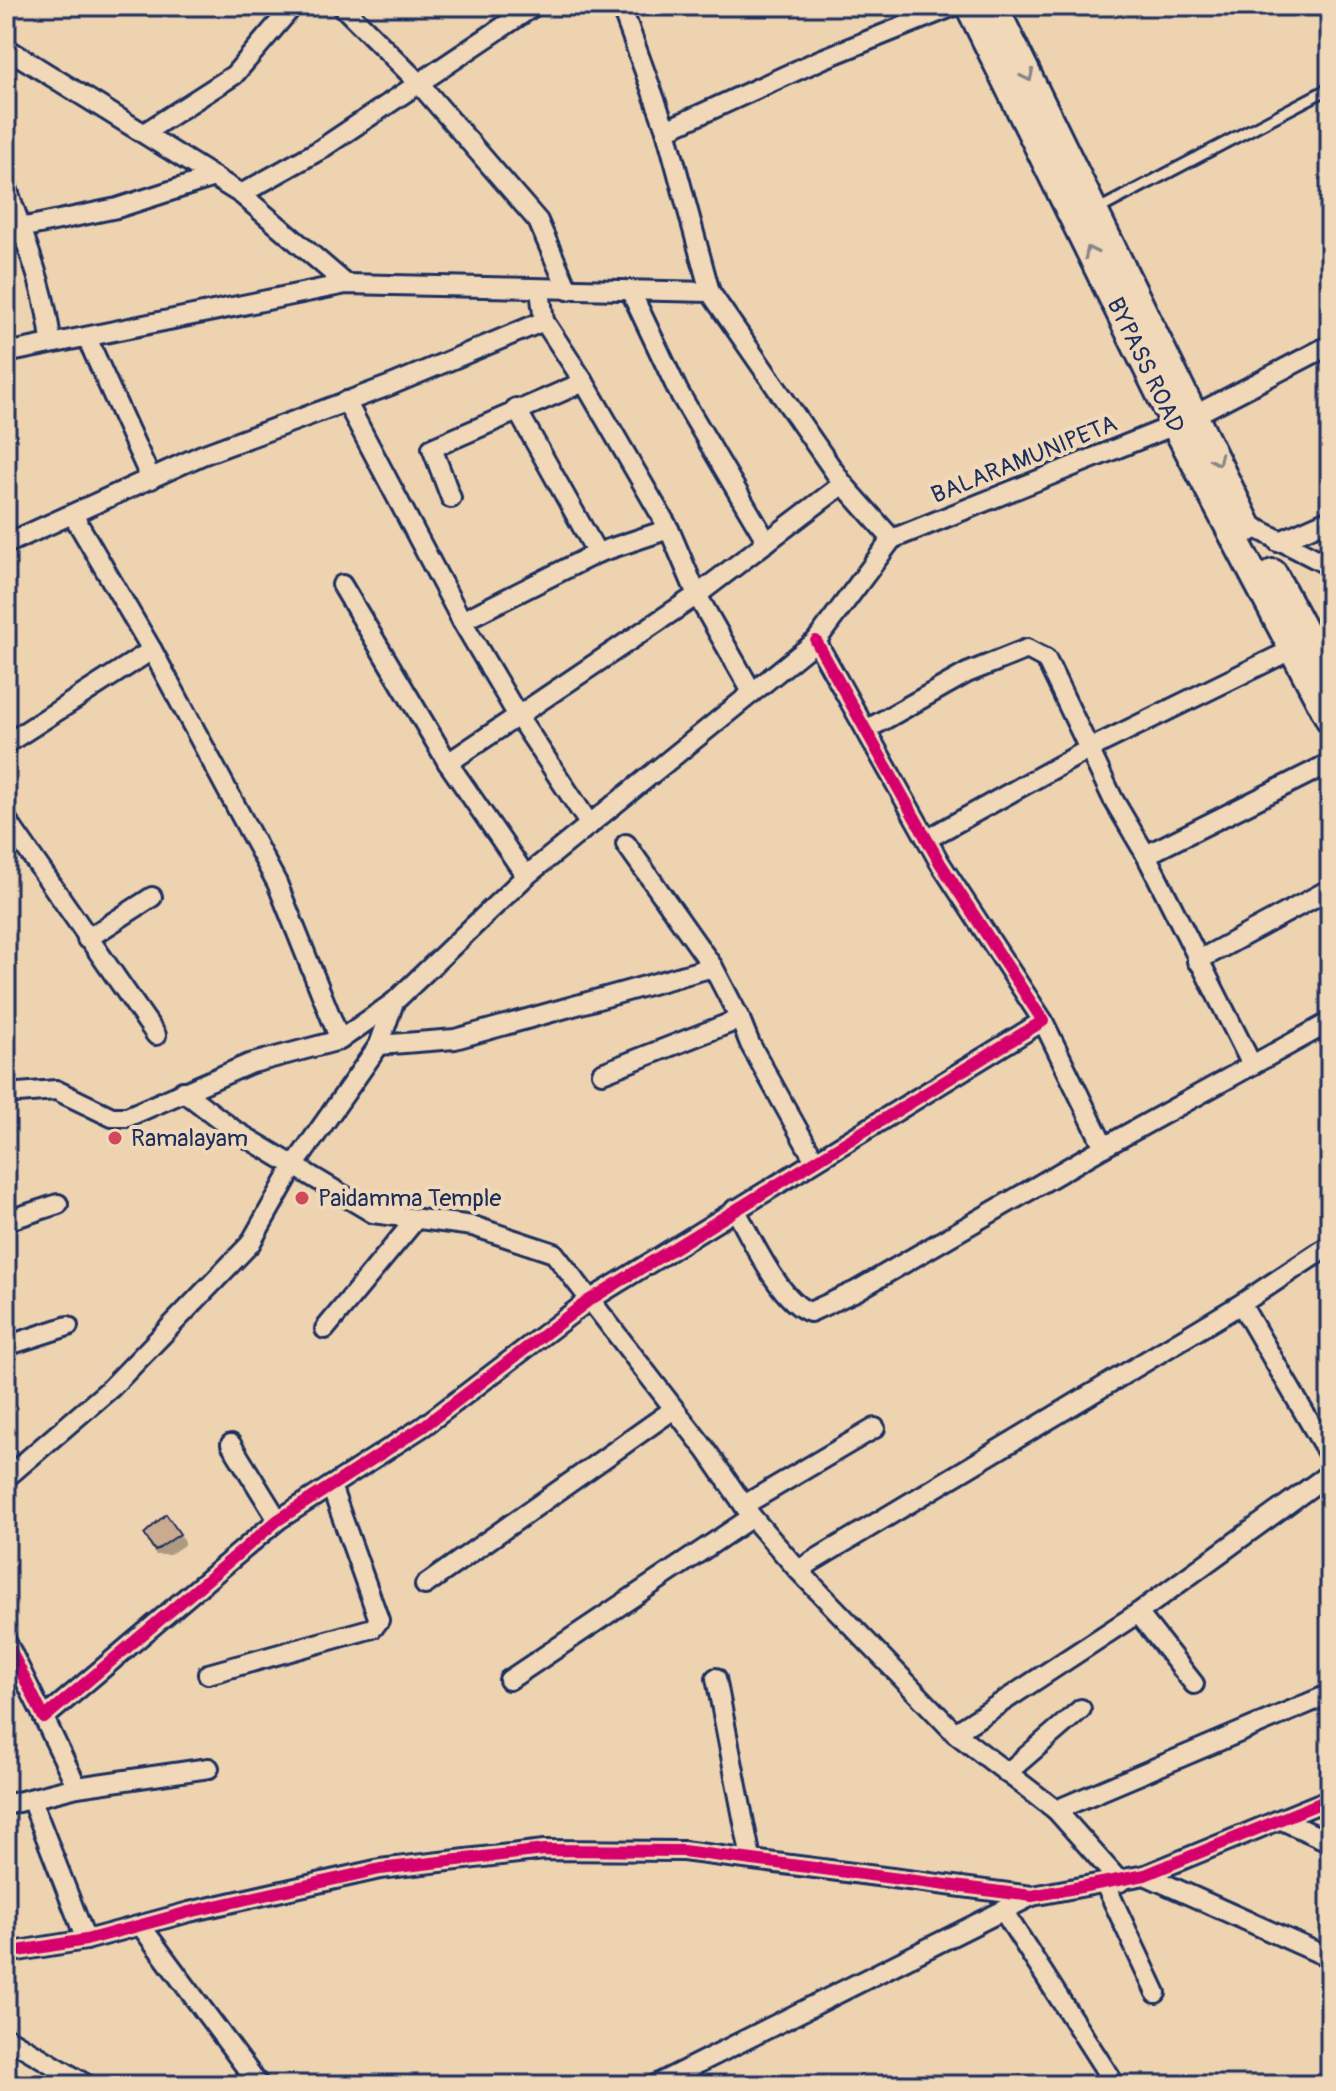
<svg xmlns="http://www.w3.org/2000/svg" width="1336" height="2091" font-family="Pangolin,sans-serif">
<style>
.building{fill:#caab8f;stroke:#1b2f5e;stroke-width:2;filter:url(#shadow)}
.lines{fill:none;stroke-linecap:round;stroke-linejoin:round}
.service-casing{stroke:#1b2f5e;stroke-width:15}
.minor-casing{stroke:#1b2f5e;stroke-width:24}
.secondary-casing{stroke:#1b2f5e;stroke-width:32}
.service{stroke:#f0d8b8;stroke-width:9}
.minor{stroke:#f0d8b8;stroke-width:18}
.secondary{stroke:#f0d8b8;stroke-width:26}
.cycleway-casing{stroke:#f0d8b8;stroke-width:17}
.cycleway{stroke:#d6006c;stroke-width:12}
.oneway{stroke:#86848b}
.poi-dot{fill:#d1495b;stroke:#f0d8b8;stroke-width:3}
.labels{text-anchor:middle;stroke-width:8;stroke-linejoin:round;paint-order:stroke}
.street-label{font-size:24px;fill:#1b2f5e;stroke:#f0d8b8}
.poi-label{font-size:24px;fill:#1b2f5e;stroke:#f0d8b8;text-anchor:start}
</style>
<defs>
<filter id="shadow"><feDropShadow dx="5" dy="9" stdDeviation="0" flood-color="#0004"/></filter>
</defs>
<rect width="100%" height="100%" fill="#eed3b1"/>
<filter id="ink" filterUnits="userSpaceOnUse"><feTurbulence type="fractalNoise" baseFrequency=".0125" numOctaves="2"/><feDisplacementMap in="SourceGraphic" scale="16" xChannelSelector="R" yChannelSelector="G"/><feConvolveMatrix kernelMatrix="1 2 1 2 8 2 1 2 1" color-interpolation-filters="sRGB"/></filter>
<g filter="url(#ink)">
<path class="building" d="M166,1514L180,1534L155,1551L144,1534Z"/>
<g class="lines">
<g class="service-casing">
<path id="service" d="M1097,210L1330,88"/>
</g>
<g class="minor-casing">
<g id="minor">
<path d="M342,6L417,81L538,221L568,290"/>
<path d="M621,6L666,130L710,292"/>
<path d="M6,48L241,194L346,284"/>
<path d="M666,130L822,59L954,6"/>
<path d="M144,133L234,75L293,6"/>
<path d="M6,185C23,236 46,288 51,342"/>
<path d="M241,194L318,151L534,6"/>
<path d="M6,231L117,208L214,177"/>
<path d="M540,290L544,321L584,382L669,529L697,595L752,692"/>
<path d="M631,292L678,391L767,542"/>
<path d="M87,338L151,479"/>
<path d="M6,353L346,284L710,292L843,484L892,539"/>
<path d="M346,401L462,621L518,716L590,825"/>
<path d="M516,408L597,553"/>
<path d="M1195,415L1330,345"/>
<path d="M451,498L432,448L584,382"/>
<path d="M1246,523L1330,566"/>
<path d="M892,539L1175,425"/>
<path d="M1278,542L1330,519"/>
<path d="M6,544L202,455L391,385L544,321"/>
<path d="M342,585L448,763L526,876"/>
<path d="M462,621L597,553L669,529"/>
<path d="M152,650L277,883L340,1040"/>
<path d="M866,730L967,673L1027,649L1046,659L1113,799L1146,855L1252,1065"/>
<path d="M6,744L152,650L73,515"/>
<path d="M448,763L697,595L843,484"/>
<path d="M6,819L156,1035"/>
<path d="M927,839L1089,749L1293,649"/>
<path d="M626,844L713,967"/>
<path d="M1146,855L1330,763"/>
<path d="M87,939L152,897"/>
<path d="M1197,961L1330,889"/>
<path d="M740,1019L750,1044L814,1159"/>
<path d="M1043,1021L1104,1147"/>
<path d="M379,1045L455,1039L713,967L740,1019L602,1073"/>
<path d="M183,1091L234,1130L373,1213L473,1226L554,1253L706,1450L752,1517L509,1680"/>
<path d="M6,1094L56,1090L112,1117H127L249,1064L340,1040L394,1002"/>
<path d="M735,1209C750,1235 780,1303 810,1312L856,1291L1104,1147L1330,1022"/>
<path d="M6,1221L58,1204"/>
<path d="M1330,1245L1241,1304L1330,1457"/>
<path d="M325,1329L416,1219"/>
<path d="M6,1346L68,1326"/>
<path d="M231,1444L278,1520"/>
<path d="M6,1478L111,1388L250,1244L294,1166L379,1045L394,1002L526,876L816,641L892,539"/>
<path d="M744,1505L875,1428"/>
<path d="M752,1517L798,1570"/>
<path d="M425,1585L674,1409"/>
<path d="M1138,1613L1194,1684"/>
<path d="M6,1641L44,1718L278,1520L424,1426L588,1301L1043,1021L940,863L816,641"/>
<path d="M208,1674L373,1628L379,1620L331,1486"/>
<path d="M716,1678L751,1859"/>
<path d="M44,1718L77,1787"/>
<path d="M955,1733L798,1570L1241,1304"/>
<path d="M1007,1773L1081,1709"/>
<path d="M31,1799L86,1940"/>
<path d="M6,1805L77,1787L209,1768"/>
<path d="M1056,1810L1330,1694"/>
<path d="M1282,1820L1330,1842"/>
<path d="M1145,1875L1330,1958"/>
<path d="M1120,1882L1056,1810L955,1733L1138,1613L1330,1473"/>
<path d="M1105,1884L1156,1993"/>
<path d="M1004,1912L1115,2085"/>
<path d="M141,1926L259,2085"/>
<path d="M6,1953L86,1940L189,1912L380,1869L544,1850L683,1851L1032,1896L1145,1875L1330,1799"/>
<path d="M6,2037L87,2085"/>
<path d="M655,2085L1032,1896"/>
</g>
</g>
<g class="secondary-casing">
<g id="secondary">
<path d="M969,6L1175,425L1330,720"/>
<path d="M994,6L1249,528"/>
<path d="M1273,573L1330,680"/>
</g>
</g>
<use href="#service" class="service"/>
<use href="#minor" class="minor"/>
<use href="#secondary" class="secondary"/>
<g class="cycleway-casing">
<g id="cycleway">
<path d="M6,1641L44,1718L278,1520L424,1426L588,1301L1043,1021L940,863L816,641"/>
<path d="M6,1953L86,1940L189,1912L380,1869L544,1850L683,1851L1032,1896L1145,1875L1330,1799"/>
</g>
</g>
<use href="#cycleway" class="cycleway"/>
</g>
<defs><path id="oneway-chevron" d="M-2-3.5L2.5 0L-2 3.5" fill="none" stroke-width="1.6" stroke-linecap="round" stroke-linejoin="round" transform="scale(2)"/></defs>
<g class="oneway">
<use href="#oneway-chevron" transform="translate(1028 76) rotate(64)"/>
<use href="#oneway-chevron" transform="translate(1090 252) rotate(-116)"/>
<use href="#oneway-chevron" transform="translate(1217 460) rotate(65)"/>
</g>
</g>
<g class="poi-dot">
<circle cx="115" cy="1138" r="8"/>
<circle cx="302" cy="1198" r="8"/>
</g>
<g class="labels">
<g class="street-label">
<text transform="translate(1146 365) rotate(64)" y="8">BYPASS ROAD</text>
<text transform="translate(1024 459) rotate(-22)" y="8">BALARAMUNIPETA</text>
</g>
<g class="poi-label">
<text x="131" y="1146">Ramalayam</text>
<text x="318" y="1206">Paidamma Temple</text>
</g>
</g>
<rect width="1336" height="2091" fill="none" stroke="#f0d8b8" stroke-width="32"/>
<rect x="16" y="16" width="1304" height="2059" fill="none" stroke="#1b2f5e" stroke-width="3" filter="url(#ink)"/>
</svg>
